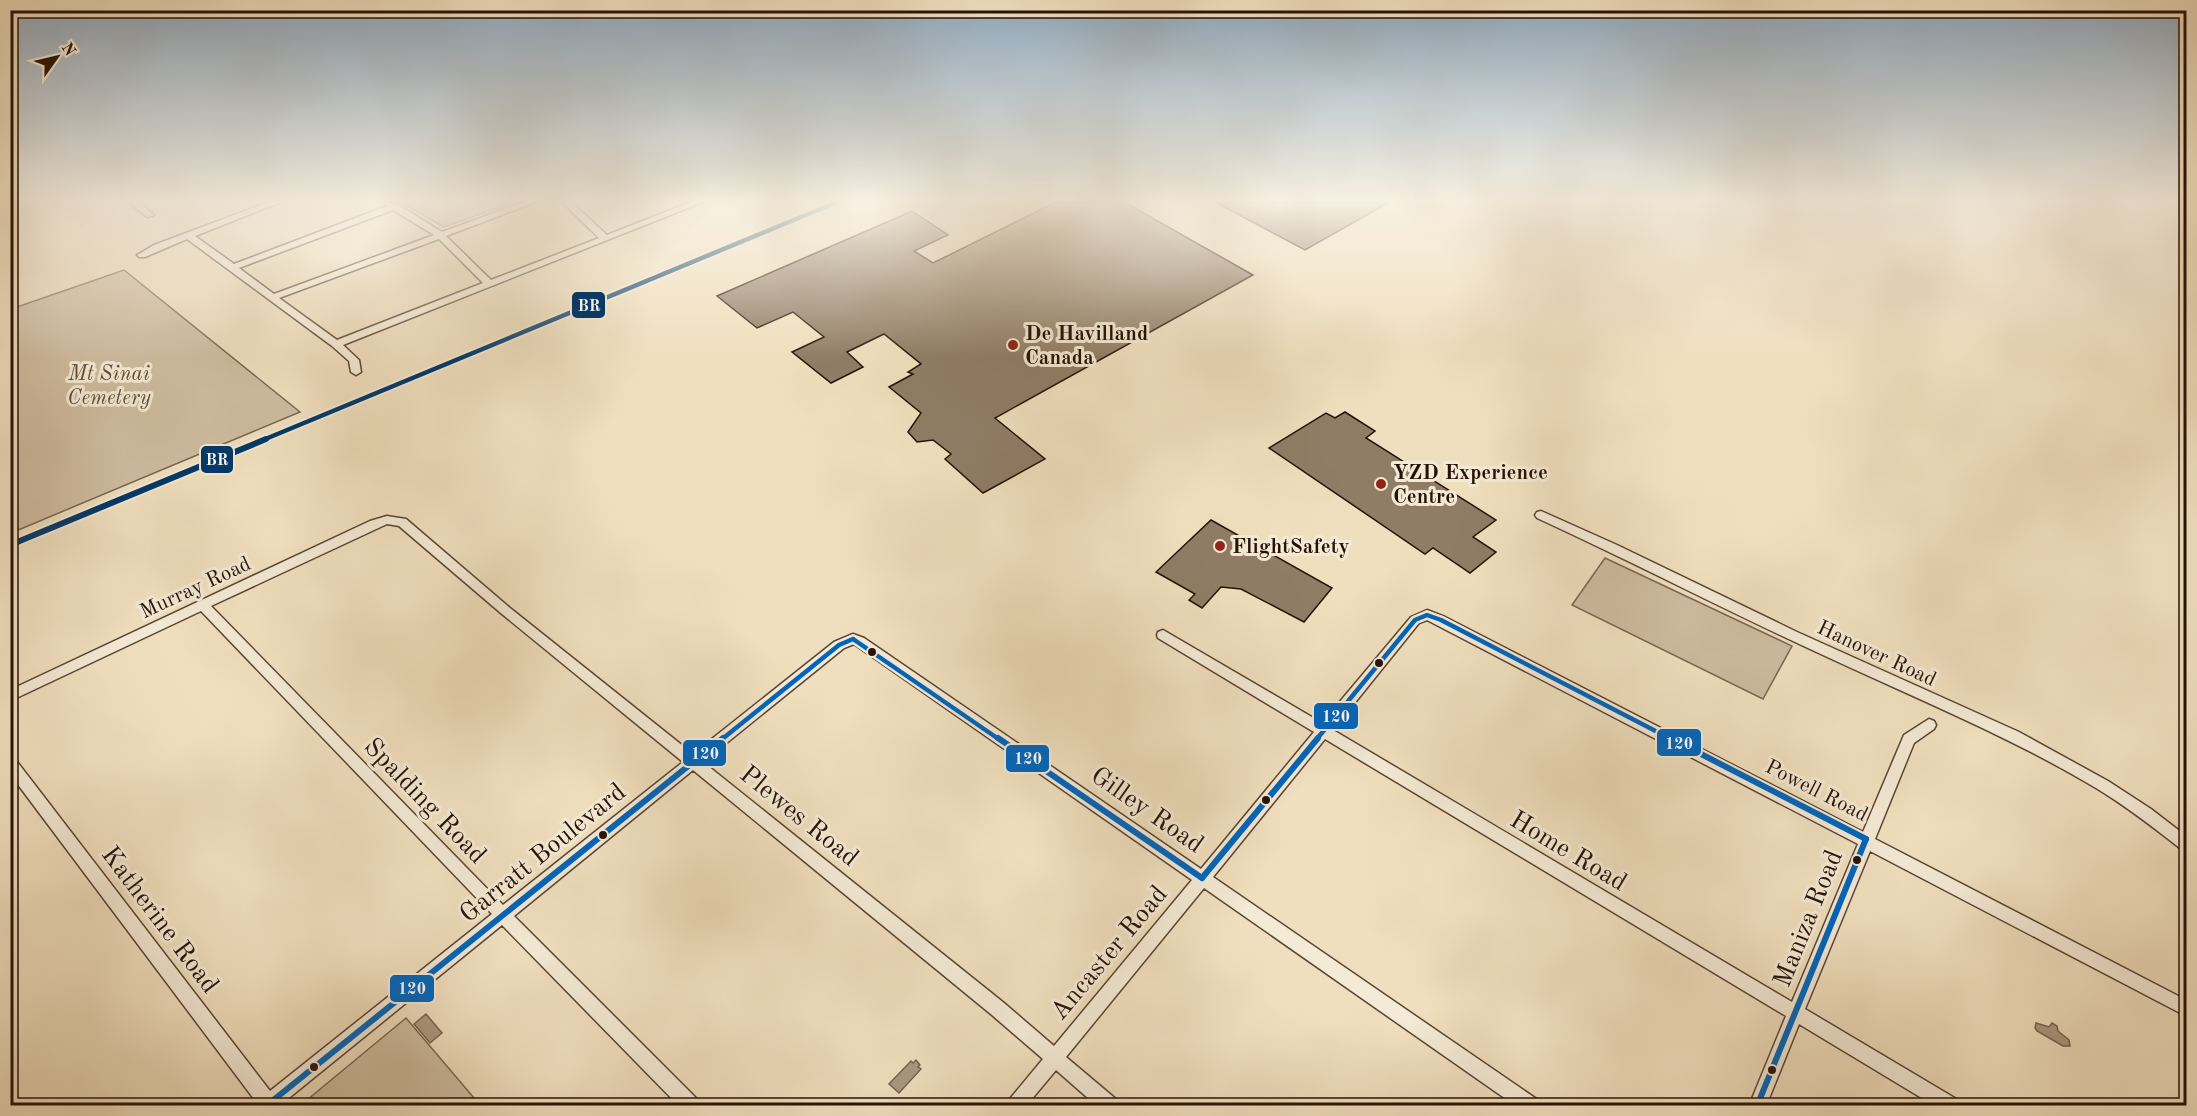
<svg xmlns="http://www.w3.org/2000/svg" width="2197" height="1116" font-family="'Old Standard TT',serif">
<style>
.green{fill:#cebc9f;stroke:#7a6752;stroke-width:1.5}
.water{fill:#ac997f;stroke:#77634f;stroke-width:1.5}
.building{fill:#907d66;stroke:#271206;stroke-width:1.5}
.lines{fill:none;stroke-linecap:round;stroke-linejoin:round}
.minor-casing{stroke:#594534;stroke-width:3}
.minor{fill:#f5ead5;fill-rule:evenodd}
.bus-1-far1-casing{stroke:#f5ead5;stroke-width:9}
.bus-1-casing{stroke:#f5ead5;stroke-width:10}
.bus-1-far1{stroke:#0065bd;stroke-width:4.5}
.bus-1{stroke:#0065bd;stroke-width:6}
.rail-1-far1-casing{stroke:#f5ead5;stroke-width:8}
.rail-1-casing{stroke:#f5ead5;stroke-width:10}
.rail-1-far1{stroke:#003768;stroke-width:4.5}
.rail-1{stroke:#003768;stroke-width:6}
.poi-dot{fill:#8f2418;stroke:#f5ead5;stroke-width:2}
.bus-dot{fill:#271206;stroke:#f5ead5;stroke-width:2}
.labels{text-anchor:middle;stroke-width:6;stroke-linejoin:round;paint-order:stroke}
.poi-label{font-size:21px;font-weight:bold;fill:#271206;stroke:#f5ead5;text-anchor:start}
.park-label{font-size:21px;font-style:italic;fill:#614e3c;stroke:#f5ead5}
.street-label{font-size:21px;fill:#271206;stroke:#f5ead5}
.near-street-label{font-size:26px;fill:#271206;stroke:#f5ead5}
.line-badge{stroke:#f5ead5;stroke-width:2}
.badge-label{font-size:16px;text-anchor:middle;font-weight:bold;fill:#fff}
</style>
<rect width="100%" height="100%" fill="#f0dfbe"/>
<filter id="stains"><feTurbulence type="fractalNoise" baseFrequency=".00333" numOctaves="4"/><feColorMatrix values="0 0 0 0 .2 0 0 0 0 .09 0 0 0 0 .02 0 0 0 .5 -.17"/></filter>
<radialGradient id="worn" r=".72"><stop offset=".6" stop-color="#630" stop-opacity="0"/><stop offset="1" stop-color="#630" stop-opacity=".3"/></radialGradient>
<g class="green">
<path d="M400,202H514L444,227Z"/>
<path d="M124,270L300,412L11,533V309Z"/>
<path d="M1605,558L1792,646L1763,699L1572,605Z"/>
<path d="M406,1018L480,1105H301Z"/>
</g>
<g class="water">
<path d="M426,1014L442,1033L430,1043L414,1024Z"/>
<path d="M2036,1023L2049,1027L2052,1023L2057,1026L2058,1031L2069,1040L2070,1046H2063L2037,1031L2035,1028Z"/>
<path d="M916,1060L920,1065L918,1067L921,1069L899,1093L889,1084L911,1061L913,1063Z"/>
</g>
<g class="building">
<path d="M1056,202H1124L1253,275L995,418L1045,459L983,493L945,459L951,454L933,440L917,442L908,432L921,413L889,387L913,374L908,372L921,364L884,334L847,352L863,367L831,383L792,352L824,337L793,312L757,328L717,296L912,211L948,235L914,251L933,263Z"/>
<path d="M1215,202H1390L1305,250Z"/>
<path d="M1345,412L1375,431L1366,438L1496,520L1473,537L1496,552L1470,573L1433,548L1425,554L1269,448L1326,413L1335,418Z"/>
<path d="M1211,520L1332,588L1304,622L1241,589L1221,587L1202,608L1189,600L1195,594L1156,572Z"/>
</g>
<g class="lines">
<g class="minor-casing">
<g id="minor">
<path d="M129,202H138L154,215L147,217Z"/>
<path d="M269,202H281L195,236L234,264L387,206L384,202L397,204L442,232L524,202H536L446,236L491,280L599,238L562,202H571L607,235L691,202H703L343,345L359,360L361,372L356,375L351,372L349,361L332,346L187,239L145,257H139L137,255L154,245ZM393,210L434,235L274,294L239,268ZM439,239L483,283L337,340L279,298Z"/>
<path d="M1541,511L1617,545L1797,632L2019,732L2108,781L2151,809L2186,836V850L2181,849C2153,827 2126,806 2096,788C2009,736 1915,698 1823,655C1727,611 1633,562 1537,518L1535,515L1537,512Z"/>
<path d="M387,516L406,519L510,608L693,754L834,642L853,634L864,638L1201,869L1314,732L1158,638L1157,635L1158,632L1163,630L1322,723L1411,617L1427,610L1445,617L1863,832L1904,735L1929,719L1934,721L1936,725L1934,729L1914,743L1875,839L2186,1000V1016L1870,851L1805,1009L1958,1100L1960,1106H1935L1799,1024L1766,1106H1749L1786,1016L1325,739L1213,877L1538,1100L1540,1106H1516L1204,888L1066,1057L1117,1100L1119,1106H1097L1056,1070L1026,1106H1007L1009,1100L1043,1059L992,1015L693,770L514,916L698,1100L700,1106H679L502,925L279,1106H257V1103L10,774V757L15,759L270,1091L492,914L201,611L10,701V690L370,521ZM387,524L399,526L502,614L683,762L503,905L211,606ZM1427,620L1858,844L1792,1002L1333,730L1419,623ZM854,644L1192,880L1054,1046L1004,1003L703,762L844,648Z"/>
</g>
</g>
<use href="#minor" class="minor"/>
<g class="bus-1-far1-casing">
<g id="bus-1-far1">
<path d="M853,639L1000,740"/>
<path d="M721,740L839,645L853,639"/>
<path d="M1316,740L1415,620L1427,615L1441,620L1673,740"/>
</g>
</g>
<g class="bus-1-casing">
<g id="bus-1">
<path d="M998,738L1202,878"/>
<path d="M1670,738L1866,839"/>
<path d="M1202,878L1318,738"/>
<path d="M266,1106L723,738"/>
<path d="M1757,1106L1866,839"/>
</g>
</g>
<use href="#bus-1-far1" class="bus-1-far1"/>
<use href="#bus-1" class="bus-1"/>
<g class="rail-1-far1-casing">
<path id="rail-1-far1" d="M263,440L837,202"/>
</g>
<g class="rail-1-casing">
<path id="rail-1" d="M10,545L266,439"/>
</g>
<use href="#rail-1-far1" class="rail-1-far1"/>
<use href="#rail-1" class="rail-1"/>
</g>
<linearGradient id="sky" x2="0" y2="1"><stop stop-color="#90a9be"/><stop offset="0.56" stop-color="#f8f1e2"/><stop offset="1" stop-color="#f8f1e2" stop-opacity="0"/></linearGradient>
<rect width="2197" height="358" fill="url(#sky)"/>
<g class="poi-dot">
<circle cx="1013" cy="345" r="6"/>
<circle cx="1381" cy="484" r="6"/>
<circle cx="1220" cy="546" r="6"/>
</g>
<g class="bus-dot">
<circle cx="872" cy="652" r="5"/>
<circle cx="1379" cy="663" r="5"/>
<circle cx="1266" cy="800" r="5"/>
<circle cx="603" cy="835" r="5"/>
<circle cx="1857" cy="860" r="5"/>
<circle cx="314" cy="1067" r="5"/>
<circle cx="1772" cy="1070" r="5"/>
</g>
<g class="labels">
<g class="poi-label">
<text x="1025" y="340">De Havilland<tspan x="1025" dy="24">Canada</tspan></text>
<text x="1393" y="479">YZD Experience<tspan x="1393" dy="24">Centre</tspan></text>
<text x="1232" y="553">FlightSafety</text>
</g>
<g class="park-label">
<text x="109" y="380">Mt Sinai<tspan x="109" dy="24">Cemetery</tspan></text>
</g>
<g class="street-label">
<text transform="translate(195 587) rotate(-25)" y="7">Murray Road</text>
<text transform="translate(1877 653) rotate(25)" y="7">Hanover Road</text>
<text transform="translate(1817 790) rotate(27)" y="7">Powell Road</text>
</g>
<g class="near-street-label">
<text transform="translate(426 800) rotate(46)" y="9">Spalding Road</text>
<text transform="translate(1148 809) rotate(35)" y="9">Gilley Road</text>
<text transform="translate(800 815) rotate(39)" y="9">Plewes Road</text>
<text transform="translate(1569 850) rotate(31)" y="9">Home Road</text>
<text transform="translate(542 852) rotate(-39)" y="9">Garratt Boulevard</text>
<text transform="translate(1807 918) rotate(-68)" y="9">Maniza Road</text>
<text transform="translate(161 919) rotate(53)" y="9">Katherine Road</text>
<text transform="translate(1108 952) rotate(-50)" y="9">Ancaster Road</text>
</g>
</g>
<g class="line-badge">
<rect x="571" y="291" width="35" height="28" rx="6" fill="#003768"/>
<rect x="200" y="445" width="34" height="29" rx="6" fill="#003768"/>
<rect x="1313" y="702" width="46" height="28" rx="6" fill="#0065bd"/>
<rect x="1656" y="728" width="46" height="29" rx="6" fill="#0065bd"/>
<rect x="682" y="739" width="45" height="28" rx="6" fill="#0065bd"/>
<rect x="1005" y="744" width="45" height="29" rx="6" fill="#0065bd"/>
<rect x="389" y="974" width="46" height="29" rx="6" fill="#0065bd"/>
</g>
<g class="badge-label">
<text x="589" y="311">BR</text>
<text x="217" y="465">BR</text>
<text x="1336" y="722">120</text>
<text x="1679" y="749">120</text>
<text x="705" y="759">120</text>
<text x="1028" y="764">120</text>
<text x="412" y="994">120</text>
</g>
<rect width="2197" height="1116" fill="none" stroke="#f0dfbe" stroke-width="36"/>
<rect x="12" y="12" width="2173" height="1092" fill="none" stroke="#271206" stroke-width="3"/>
<rect x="18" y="18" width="2161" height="1080" fill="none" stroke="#271206" stroke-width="1.5"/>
<g transform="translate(57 57) rotate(56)" stroke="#f5ead5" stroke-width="4.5" paint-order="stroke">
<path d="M0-4.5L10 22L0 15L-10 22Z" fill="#271206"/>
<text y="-9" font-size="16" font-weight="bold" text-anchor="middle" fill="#271206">N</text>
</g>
<rect width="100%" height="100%" filter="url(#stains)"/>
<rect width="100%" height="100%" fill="url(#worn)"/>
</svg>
